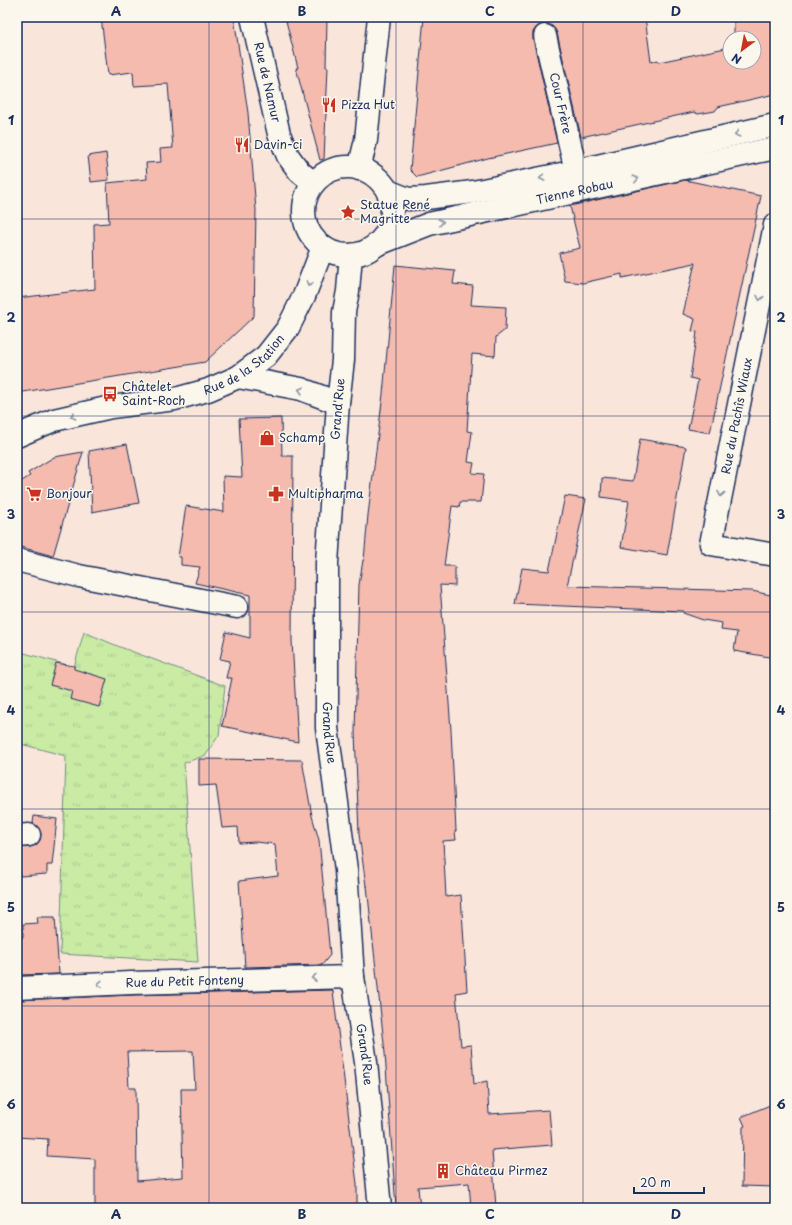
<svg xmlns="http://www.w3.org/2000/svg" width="792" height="1225" font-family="'Playpen Sans',sans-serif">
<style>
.park{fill:url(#park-tufts);stroke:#728d81}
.building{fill:#f5bbaf;stroke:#1b2f5e;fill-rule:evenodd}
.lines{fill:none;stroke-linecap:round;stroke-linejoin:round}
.minor-casing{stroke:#1b2f5e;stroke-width:25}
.major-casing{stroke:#1b2f5e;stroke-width:25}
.minor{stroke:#fbf7ec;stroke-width:22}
.major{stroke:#fbf7ec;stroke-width:22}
.oneway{stroke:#8b93a5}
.grid{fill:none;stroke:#1b2f5e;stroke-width:1;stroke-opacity:0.55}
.labels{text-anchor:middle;stroke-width:3;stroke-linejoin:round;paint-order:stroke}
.street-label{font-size:12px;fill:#1b2f5e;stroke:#fbf7ec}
.poi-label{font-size:12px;fill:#1b2f5e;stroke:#fbf7ec;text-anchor:start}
.neatline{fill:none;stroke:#1b2f5e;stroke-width:1.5}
.grid-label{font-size:13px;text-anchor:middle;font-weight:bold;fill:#1b2f5e}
</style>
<defs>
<pattern id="park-tufts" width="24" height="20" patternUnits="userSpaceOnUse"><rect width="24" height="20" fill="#c9eba4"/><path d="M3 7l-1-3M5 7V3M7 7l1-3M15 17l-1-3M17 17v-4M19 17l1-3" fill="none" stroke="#acca90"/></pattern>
</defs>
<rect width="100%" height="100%" fill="#f9e5da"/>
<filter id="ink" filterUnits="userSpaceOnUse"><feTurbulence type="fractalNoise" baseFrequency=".025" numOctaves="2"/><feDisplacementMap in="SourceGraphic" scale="8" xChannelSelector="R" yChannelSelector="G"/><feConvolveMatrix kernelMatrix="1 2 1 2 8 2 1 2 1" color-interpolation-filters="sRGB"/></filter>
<g filter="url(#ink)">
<path class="park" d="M84,632L120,647L225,686L219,735L206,755L184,763L198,962L60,954L66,756L17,743V651L74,667Z"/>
<g class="building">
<path d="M101,17H234L248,113L256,210L254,316L205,362L17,393V298L95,289L94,224L109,223L107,183L147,179L146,163L161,162L160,149L173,148L168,84L134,86L133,72L108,75Z"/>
<path d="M285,17H327L326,67H328L324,159L320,160L296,68H298Z"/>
<path d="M424,17H645L651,62L658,60L659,62L730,47V62H754V38H734V17H772L773,32H775V94L718,107L715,111L698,114L694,112L581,137L557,33L554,28L549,24H542L537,27L533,32V39L557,143L488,158L417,177L410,170Z"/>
<path d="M106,153L109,180L91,182L88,156Z"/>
<path d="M685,180L761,196L710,433L688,429L698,380L690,378L697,332L692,331L695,319L683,314L695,263L622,278V274L583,283L565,281L559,253L580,248L570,206Z"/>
<path d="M395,265L455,271L453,284L473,286L471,305L506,307L505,330L496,337L495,356L472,354L467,431L472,432L468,462L474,463L472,473L484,474L481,502H460L459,507L452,506L444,566H455V586L440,585L451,730L456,831H455L456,840L443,841L446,897L461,895L467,991L456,993L461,1046L471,1045L474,1084L487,1081L489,1114L549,1110L552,1145L492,1150L496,1208H471L469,1183L418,1187L420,1208H396L385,1053L367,886H366L359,834L355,732L359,585L363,560H364L368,515L383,394Z"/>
<path d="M281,418L282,456H293L292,641L298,742L222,726L232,678H226L230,661L220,659L226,632L250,638V595L195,583L200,567L181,565V557H178L186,506L224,512L223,476L242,477L239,419Z"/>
<path d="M640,439L686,447L667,555L621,547L629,501L601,497L602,478L633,481Z"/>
<path d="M127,444L139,503L92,512L89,451Z"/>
<path d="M83,452L53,556L17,546V484L30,476L28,473L54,457Z"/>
<path d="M565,496L586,499L567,586L752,591L775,596V658L734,651L737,632L721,630L722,623L703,620L683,613L684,611L515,604L522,568L549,571Z"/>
<path d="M56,663L74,666V669L107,679L99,707L70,699L72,691L50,685Z"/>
<path d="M199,759L302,760L312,816L319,840L330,955L322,965L245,967L239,881L278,876L275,844L255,842L239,843L238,827L222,828L216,785L199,786Z"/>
<path d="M34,816L57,819L52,865H47V874L20,876L19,866H17V848L30,847L36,845L40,840L41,834L39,828L33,823Z"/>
<path d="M37,917H55L59,974L17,975V936L23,937V924L38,923Z"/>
<path d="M332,990L333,991L357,1184V1207L356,1208H155L154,1206L95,1207V1159L47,1156L48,1139L17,1137V1098L20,1069L19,1027H17V1000L131,995ZM193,1051L195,1089H181L183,1177L137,1181L136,1088H129L127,1052Z"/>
<path d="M775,1103V1187L742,1186L743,1127L745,1126L741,1117Z"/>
</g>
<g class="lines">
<g class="minor-casing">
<g id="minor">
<path id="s1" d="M545,36L576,171"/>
<path d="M775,225L711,544L775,555"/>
<path id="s2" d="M378,244L429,224L775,148"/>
<path id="s3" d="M351,255L348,291L344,312L343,360L338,403L327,563V728L346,870L353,977L366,1062L380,1208"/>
<path d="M238,377L301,389L338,403"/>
<path d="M17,560L79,576L237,607"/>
<path d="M17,836L29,835"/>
<path id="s4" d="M17,988L131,983L353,977"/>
</g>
</g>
<g class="major-casing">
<g id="major">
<path id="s5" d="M252,17L279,134L288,156L299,171L313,183"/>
<circle cx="348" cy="211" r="44"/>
<path d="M359,169L366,140L379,17"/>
<path d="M388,191L408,199L426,198L473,192L576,171L775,125"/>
<path id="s6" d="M17,436L54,420L111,407L175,399L208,390L238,377L266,356L288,328L304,296L323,247"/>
</g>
</g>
<use href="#minor" class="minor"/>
<use href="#major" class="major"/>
</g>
<defs><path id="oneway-chevron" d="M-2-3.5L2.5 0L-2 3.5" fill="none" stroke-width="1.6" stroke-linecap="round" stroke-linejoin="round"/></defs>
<g class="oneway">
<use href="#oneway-chevron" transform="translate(737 134) rotate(167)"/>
<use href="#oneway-chevron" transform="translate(542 178) rotate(169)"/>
<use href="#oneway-chevron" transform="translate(636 179) rotate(-13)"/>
<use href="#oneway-chevron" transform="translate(441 222) rotate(-12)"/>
<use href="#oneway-chevron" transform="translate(309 284) rotate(111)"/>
<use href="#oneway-chevron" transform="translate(760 298) rotate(101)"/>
<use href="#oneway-chevron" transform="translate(301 390) rotate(-164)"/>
<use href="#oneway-chevron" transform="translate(73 416) rotate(167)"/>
<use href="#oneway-chevron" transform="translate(721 494) rotate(101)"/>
<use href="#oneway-chevron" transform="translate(314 978) rotate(179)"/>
<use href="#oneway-chevron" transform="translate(100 984) rotate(177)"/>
</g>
</g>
<path class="grid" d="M209,17V1208M396,17V1208M583,17V1208M17,219H775M17,416H775M17,612H775M17,809H775M17,1006H775"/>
<defs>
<g id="restaurant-bare" transform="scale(1.2)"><path d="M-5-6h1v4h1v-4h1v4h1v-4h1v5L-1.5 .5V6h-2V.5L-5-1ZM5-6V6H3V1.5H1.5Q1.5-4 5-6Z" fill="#c8321e" stroke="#fbf7ec" stroke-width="2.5" paint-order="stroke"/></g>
<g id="sight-bare" transform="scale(1.2)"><path d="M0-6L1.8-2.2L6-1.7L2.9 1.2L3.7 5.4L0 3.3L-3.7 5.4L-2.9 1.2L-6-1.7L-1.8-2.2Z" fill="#c8321e" stroke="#fbf7ec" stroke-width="2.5" paint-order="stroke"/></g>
<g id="bus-bare" transform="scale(1.2)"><path d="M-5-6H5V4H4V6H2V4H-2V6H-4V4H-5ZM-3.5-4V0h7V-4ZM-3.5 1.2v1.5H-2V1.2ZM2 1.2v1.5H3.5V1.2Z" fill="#c8321e" stroke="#fbf7ec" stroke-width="2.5" paint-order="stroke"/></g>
<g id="shop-bare" transform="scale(1.2)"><path d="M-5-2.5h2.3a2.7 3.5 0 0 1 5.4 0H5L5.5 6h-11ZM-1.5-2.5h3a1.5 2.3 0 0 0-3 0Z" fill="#c8321e" stroke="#fbf7ec" stroke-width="2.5" paint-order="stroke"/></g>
<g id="supermarket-bare" transform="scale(1.2)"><path d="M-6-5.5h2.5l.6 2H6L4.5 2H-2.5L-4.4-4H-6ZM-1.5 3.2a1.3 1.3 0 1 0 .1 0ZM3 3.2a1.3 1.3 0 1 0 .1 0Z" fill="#c8321e" stroke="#fbf7ec" stroke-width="2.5" paint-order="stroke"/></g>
<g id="pharmacy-bare" transform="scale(1.2)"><path d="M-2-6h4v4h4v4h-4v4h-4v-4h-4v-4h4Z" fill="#c8321e" stroke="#fbf7ec" stroke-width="2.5" paint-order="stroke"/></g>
<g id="building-bare" transform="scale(1.2)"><path d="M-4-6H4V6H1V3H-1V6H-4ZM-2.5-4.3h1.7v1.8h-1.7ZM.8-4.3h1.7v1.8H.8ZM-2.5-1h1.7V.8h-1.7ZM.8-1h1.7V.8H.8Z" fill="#c8321e" stroke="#fbf7ec" stroke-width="2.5" paint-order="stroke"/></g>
</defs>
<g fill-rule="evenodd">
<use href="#restaurant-bare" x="329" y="105"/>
<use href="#restaurant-bare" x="242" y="145"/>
<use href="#sight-bare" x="348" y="212"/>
<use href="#bus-bare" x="110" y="394"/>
<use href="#shop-bare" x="267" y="438"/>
<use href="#supermarket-bare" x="34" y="494"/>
<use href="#pharmacy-bare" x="276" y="494"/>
<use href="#building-bare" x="443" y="1171"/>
</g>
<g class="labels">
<g class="street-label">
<text dy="4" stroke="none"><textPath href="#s5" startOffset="67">Rue de Namur</textPath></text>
<text dy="4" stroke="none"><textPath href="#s1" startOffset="69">Cour Frère</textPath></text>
<text dy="4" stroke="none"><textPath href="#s2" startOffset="204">Tienne Robau</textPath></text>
<text dy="4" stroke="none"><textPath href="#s6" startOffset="242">Rue de la Station</textPath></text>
<text transform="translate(338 409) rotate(-85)" y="4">Grand'Rue</text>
<text transform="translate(737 416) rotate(-79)" y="4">Rue du Pachîs Wiaux</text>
<text dy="4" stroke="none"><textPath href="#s3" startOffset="479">Grand'Rue</textPath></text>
<text dy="4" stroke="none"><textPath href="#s4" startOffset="168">Rue du Petit Fonteny</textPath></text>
<text dy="4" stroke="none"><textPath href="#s3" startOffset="803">Grand'Rue</textPath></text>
</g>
<g class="poi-label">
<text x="341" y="109">Pizza Hut</text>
<text x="254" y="149">Davin-ci</text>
<text x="360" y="209">Statue René<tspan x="360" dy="14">Magritte</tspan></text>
<text x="122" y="391">Châtelet<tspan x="122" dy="14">Saint-Roch</tspan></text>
<text x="279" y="442">Schamp</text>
<text x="46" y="498">Bonjour</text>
<text x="288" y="498">Multipharma</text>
<text x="455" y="1175">Château Pirmez</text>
</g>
</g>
<rect width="792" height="1225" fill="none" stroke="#fbf7ec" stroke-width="44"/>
<g transform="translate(742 50) rotate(212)"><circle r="19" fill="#fbf7ec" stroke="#a1a7b3"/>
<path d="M0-3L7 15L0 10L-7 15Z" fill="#c8321e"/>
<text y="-6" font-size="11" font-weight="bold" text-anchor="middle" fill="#1b2f5e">N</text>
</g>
<path d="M634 1187v6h70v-6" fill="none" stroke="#1b2f5e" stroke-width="2"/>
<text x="640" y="1187" font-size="12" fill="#1b2f5e" stroke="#fbf7ec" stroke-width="3" paint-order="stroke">20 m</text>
<rect x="22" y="22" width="748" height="1181" class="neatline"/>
<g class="grid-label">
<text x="116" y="16">A</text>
<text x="302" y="16">B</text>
<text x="490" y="16">C</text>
<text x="676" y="16">D</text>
<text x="11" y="125">1</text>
<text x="781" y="125">1</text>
<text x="11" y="322">2</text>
<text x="781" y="322">2</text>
<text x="11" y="519">3</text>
<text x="781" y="519">3</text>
<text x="11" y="715">4</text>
<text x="781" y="715">4</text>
<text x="11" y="912">5</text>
<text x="781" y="912">5</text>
<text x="11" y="1109">6</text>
<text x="781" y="1109">6</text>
<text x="116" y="1219">A</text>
<text x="302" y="1219">B</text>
<text x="490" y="1219">C</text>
<text x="676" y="1219">D</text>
</g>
</svg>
